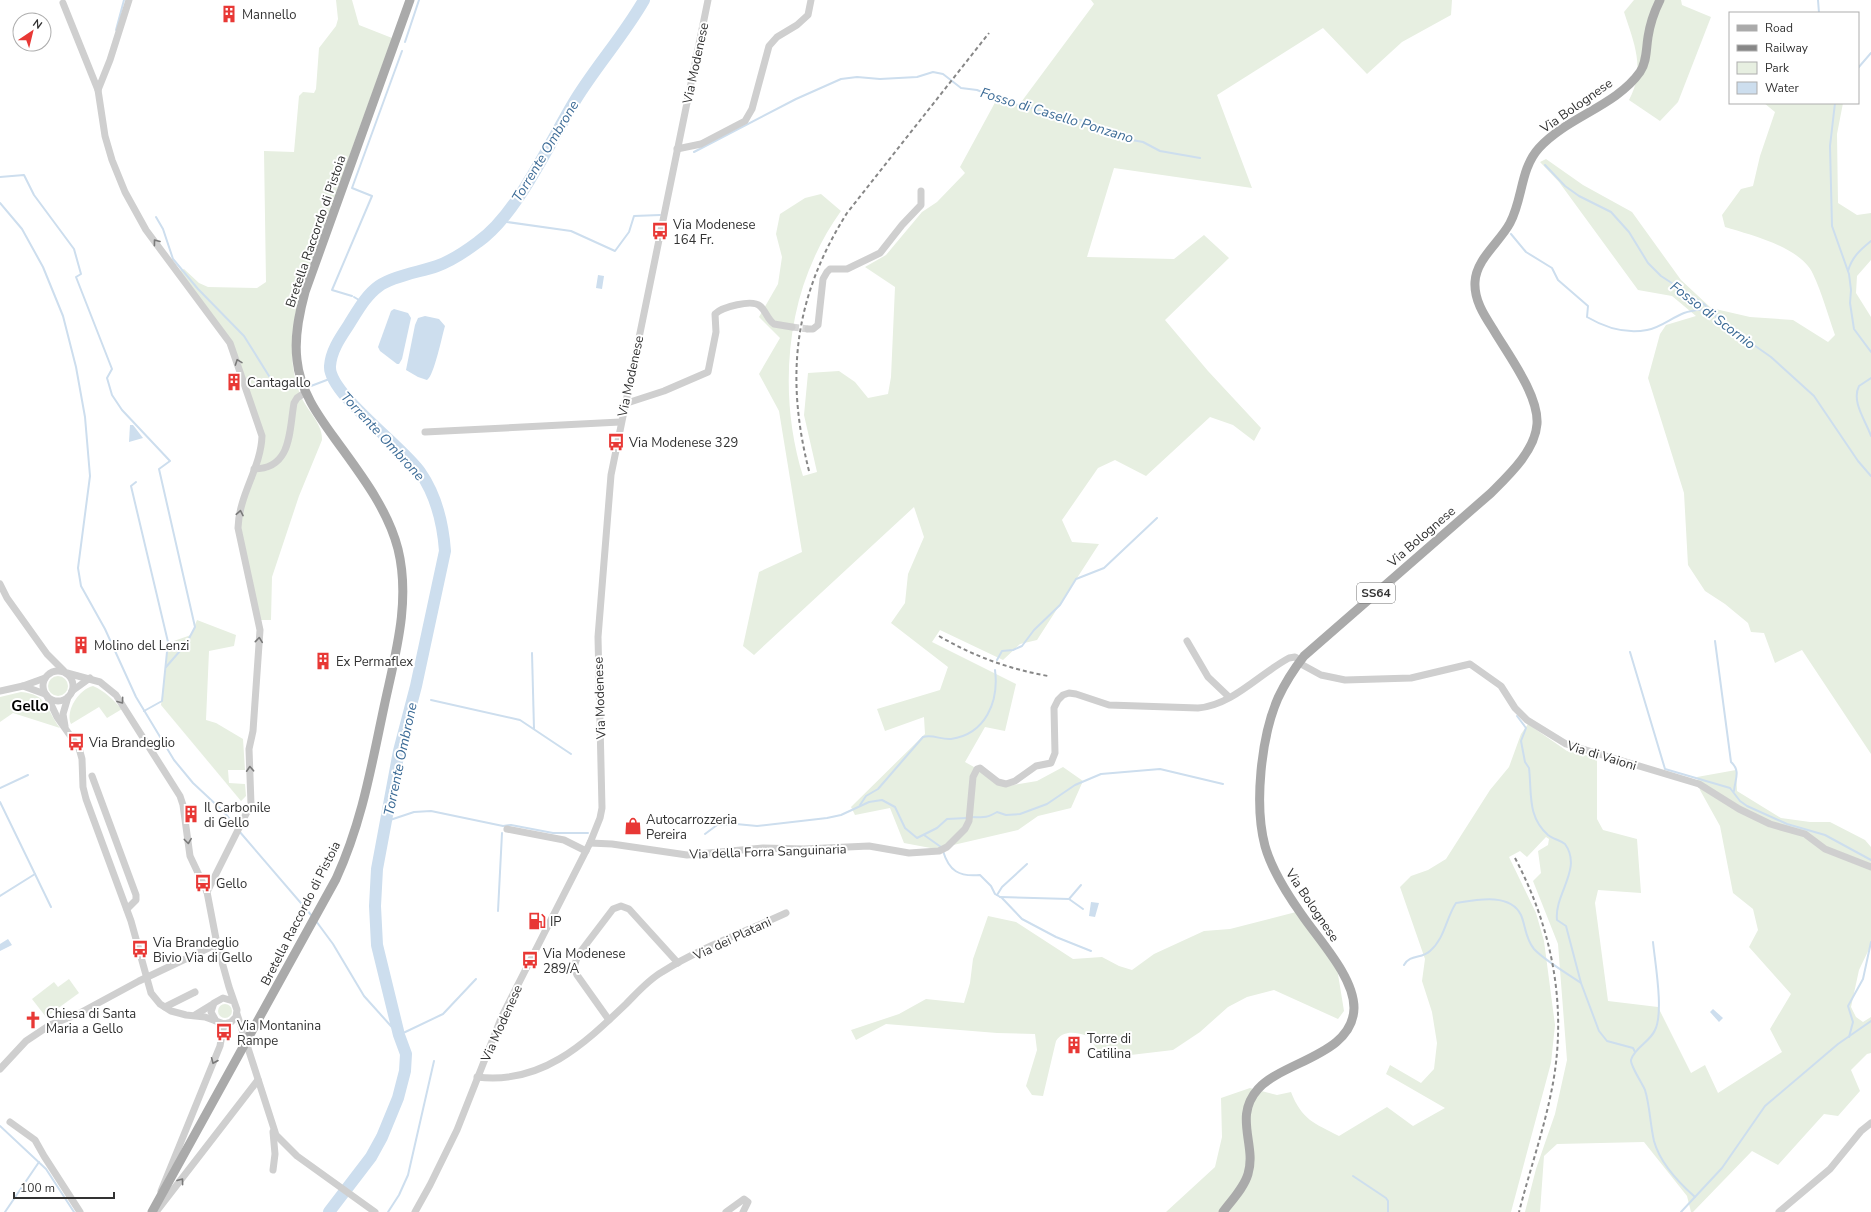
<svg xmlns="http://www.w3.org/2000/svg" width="1871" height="1212" font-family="'Nunito Sans',sans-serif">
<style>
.green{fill:#e7efe1}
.water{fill:#cddeee}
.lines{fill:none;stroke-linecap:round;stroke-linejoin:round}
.stream{stroke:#cddeee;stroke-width:2}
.river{stroke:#cddeee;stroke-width:12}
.minor-tunnel{stroke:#d6d6d6;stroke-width:7;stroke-dasharray:7 3.5;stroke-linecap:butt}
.minor{stroke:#cfcfcf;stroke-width:7}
.major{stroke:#aaa;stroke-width:9}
.rail{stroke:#878787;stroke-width:2;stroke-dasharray:4 3;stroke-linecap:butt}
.oneway{stroke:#797979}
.labels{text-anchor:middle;stroke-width:4;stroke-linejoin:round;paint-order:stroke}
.shield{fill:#fff;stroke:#707070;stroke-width:1}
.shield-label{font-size:12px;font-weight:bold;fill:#323232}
.poi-label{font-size:13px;fill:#323232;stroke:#fff;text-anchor:start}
.street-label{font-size:13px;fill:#323232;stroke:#fff}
.water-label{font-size:14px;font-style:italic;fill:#3d6c97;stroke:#fff}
.quarter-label{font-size:15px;font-weight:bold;fill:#000;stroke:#fff}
</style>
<rect width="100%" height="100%" fill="#fff"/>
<g class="green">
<path d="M336,0H352L359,25L392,38L306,276C293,314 285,355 300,394C306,410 323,423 322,440L299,496L272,577L271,620H260L239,518L255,468L261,433L234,353L177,272L184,269L199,283L208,287L257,288L266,282L264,151L294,152L299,96L303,92L314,93L316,89L319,48L336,26L338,19Z"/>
<path d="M1091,0H1452L1451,15L1402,42L1367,74L1323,28L1217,95L1252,188L1114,168L1087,257L1174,259L1204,235L1229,258L1165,320L1208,371L1261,428L1254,441L1233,425L1210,417L1146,476L1115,460L1098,468L1062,520L1072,542L1099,544L1037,640L1020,644L1003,660L940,630L932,642L1016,684L1005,731L985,727L965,762L1008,786L1037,781L1063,767L1083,781L1071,808L1038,816L1018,830L936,849L904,843L890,808L855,815L851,807L925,734L924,717L885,731L877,709L940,690L948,667L891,623L905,603L908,574L924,537L914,507L754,655L743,646L759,572L802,552L779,411L759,374L780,338L759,317L778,284L782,257L776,234L780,214L805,198L821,194L841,211C831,225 822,240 815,256C784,322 781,406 803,476L817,472L804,415L808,373L839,371L855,382L868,398L888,394L891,377L895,287L865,267L886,255L922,212L937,202L965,173L960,167L998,97L1019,105L1094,4Z"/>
<path d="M1634,0H1681L1682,5L1711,17L1678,102L1660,121L1629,100C1646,69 1634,43 1624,12Z"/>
<path d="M1764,103H1843L1837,134L1838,203L1857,215L1871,213V260L1857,276L1856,293L1871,317V754L1802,650L1775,663L1764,633L1751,632L1748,623L1725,604L1705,591L1688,565L1684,493L1648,378L1660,334L1666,325L1696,316L1672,296L1638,290L1559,182L1540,162L1546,159L1583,185L1632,212L1681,280L1711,308L1750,317L1793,320L1828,342L1835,335C1828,315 1822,293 1813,274C1801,247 1751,235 1725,227L1722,215L1741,189L1753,186L1760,156L1775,112Z"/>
<path d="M197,620L236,635L234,646L209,651L206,720L216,723L243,739L245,770H228L229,783L245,784L246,796L241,801L161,705L168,643L191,635Z"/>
<circle cx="58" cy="686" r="10"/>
<path d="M93,686C105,691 113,700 122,709L107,718L99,707L71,724C65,711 79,689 93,686Z"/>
<path d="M21,692C48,694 46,710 60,728L13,713L0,722V697Z"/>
<path d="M1528,724L1567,751L1597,758V819L1603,830L1637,839L1641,893L1598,890L1595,903L1608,1001L1658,1007L1691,1073L1705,1065L1718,1093L1782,1052L1770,1029L1791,994L1749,947L1758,930L1753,909L1733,893L1720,826L1700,790L1697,777L1736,770L1737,791L1781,818L1810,822H1830L1865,840L1871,847V945L1859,970L1851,1007L1856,1017L1863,1022L1871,1017V1053L1867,1054L1851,1070L1860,1091L1838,1116L1824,1114L1778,1165L1752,1151L1693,1212H1691L1687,1196L1644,1142L1557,1144L1544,1156L1540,1212H1525L1536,1169L1555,1114L1567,1060L1558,944L1533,881L1541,873L1538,851L1548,845L1549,839L1546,837L1527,857L1520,851L1509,857L1536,913L1544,941L1555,1025L1551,1063L1511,1212H1166L1215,1167L1222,1137L1221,1098L1250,1088L1277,1095L1291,1092C1302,1120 1314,1123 1339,1136L1387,1107L1413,1126L1445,1108L1386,1074L1390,1065L1421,1083L1434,1069L1437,1043L1432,1012L1422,981L1425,959L1400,887L1411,876L1428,870L1446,859L1490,790L1509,767L1521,734Z"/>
<path d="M1296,912L1337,968L1344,1011L1338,1019L1274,990L1247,997L1228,1007L1200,1032L1173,1050L1105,1058L1096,1048L1088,1036C1077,1033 1064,1029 1056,1041L1043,1096L1032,1095L1026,1086L1037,1050L1035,1034L997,1033L886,1024L856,1040L851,1030L899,1014L926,999L964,1003L970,983L973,959L988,916L1016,922L1073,959L1102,957L1119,966L1132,970L1154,954L1204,931L1230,929Z"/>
<path d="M69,979L79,993L46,1017L32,999L54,982L58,987Z"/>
<circle cx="225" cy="1011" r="7"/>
</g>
<g class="water">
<path d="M598,275L604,276L602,289L596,288Z"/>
<path d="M394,309L408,313L411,318L402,359L399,364H397L380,351L378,347L391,311Z"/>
<path d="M425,316L439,319L445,326C442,336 434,376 427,380L418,377L406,370L415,325L418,318Z"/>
<path d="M130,425H133L143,438L129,442Z"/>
<path d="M1091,902L1099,903L1095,917L1089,916Z"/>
<path d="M8,939L12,945L0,951V944Z"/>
<path d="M1713,1009L1723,1018L1719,1022L1710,1012Z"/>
</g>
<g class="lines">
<g class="stream">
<path d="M1818,0L1819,13"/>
<path d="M116,30L124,0"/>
<path d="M405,42L419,0"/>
<path d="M1858,68L1871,53"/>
<path d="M1835,103L1830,146L1832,226L1849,274L1851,290L1850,303L1854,329L1871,352"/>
<path d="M694,152L796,99L841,79L857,77L880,79L917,77L933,72L943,74L961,88L977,90L1000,99H1007L1021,107L1033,108L1047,114L1085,121L1126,139L1143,142L1160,151L1200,158"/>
<path d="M1545,165L1565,186L1579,196L1611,212L1629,232L1648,263L1661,276L1704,304L1721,322L1771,357L1814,396L1858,461L1871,476"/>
<path d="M0,177L24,175L34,195L74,249L81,274L76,277L112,369L107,378L112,395L122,410L170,461L159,469L195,627L186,644L166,667"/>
<path d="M0,203L22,229L43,267L63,316L76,367L85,417L90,476L78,568L81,586L105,629L136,697L174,760L193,783L224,812L237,828"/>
<path d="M156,217L163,229L173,259L198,289L244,336L269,376L274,381L298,388"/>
<path d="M500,221L571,231L615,251L629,232L634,216L660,215"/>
<path d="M1511,234L1526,252L1552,268L1558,280L1588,306L1587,317C1604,327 1626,334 1647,330C1660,328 1671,318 1684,313C1692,310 1699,310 1708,309"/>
<path d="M1848,271C1852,257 1860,250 1871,241"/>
<path d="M352,296L332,290L372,196L352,188L402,51"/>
<path d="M354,297L364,303"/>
<path d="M1871,378L1859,386C1851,402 1866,421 1871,436"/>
<path d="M311,386L332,378"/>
<path d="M136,482L131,486L168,642L162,701L144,711"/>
<path d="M1715,641L1731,762C1741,771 1735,779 1734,791"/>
<path d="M1630,652L1665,769L1730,788L1740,801L1747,806L1787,824L1825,835L1871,860"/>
<path d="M532,653L534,729"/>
<path d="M997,660L1002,651L1013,650L1022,646L1034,630L1060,605L1076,579L1104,568L1157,518"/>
<path d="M431,700L520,720L571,754"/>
<path d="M1517,716L1526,728L1521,741L1525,762L1529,768C1532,794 1527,816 1548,835C1553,839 1560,840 1565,844C1583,869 1554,894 1557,920L1566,926L1581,983L1599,1031L1607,1041L1633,1048L1635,1052"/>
<path d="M0,788L28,775"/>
<path d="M0,802L51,907"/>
<path d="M860,805L866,796L878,789L923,737C933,734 941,740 951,739C986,734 999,701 995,670"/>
<path d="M971,817C983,817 985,819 997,812L1006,815L1020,814L1047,804L1075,785L1101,774L1160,769L1223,784"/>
<path d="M384,822L414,812L431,811L503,826L511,825L553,833H588"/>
<path d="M239,831L312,916"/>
<path d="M705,834L717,825L736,824L757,826L827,818L841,815L869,802L882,800L895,807L905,828L917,838L937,828L947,819L967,818"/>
<path d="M924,835L941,847"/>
<path d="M943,851C949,871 959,877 980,875L991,886L995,894L1002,898L1022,919L1056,937L1091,951"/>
<path d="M997,895L1002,887L1027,864"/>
<path d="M0,896L35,874"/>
<path d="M1000,897L1069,899L1083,909"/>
<path d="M1069,899L1081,885"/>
<path d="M498,911L502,833"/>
<path d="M316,921L333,944L364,996L399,1035L443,1014L476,979"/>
<path d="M1653,942C1655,963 1664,1012 1655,1030C1650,1042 1634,1048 1631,1060C1630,1065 1642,1083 1645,1090C1650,1106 1650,1124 1654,1141C1660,1163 1678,1182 1695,1197"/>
<path d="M1404,965C1410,954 1422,959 1430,951C1445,938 1446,918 1456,903C1475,900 1510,892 1521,915C1526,927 1525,938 1534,949C1544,960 1568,974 1581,983"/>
<path d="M1849,1037L1853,1022L1848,1006L1863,979L1871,942"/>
<path d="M0,1126L46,1169L74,1212"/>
<path d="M1353,1176L1386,1198L1388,1201V1212"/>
<path d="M5,1212L39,1162"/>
<path d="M388,1212L399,1195L408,1175L434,1061"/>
<path d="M1681,1212L1722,1168L1765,1106L1838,1044L1871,1021"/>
</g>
<path class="river" d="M329,1212L371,1157L382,1137L398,1098L405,1071L406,1054L399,1035L377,945L375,906L377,869L399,751L416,686L445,551C443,524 436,495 420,472C403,447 328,393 330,366C331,351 340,338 348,326C357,312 365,296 379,286C393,276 420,272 437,266C451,261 466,251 478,242C518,214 550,141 576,99C597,65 624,35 644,0"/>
<path class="minor-tunnel" d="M792,327L808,329"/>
<g class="minor">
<path d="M129,0L110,60L98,90L105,136L112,160L125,192L146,230L230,343L262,436C261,468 239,494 238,528L260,630L253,731L249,749L251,804L207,892"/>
<path d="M63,3L98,90"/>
<path d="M677,149L701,144L745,121L752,109L769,46L777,37L797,25L808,15L811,0"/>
<path d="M808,329H813L818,325L823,279L827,272L830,269H847L880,253L902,225L921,205V191"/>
<path d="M624,404L664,391L708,372L716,332L715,314C722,307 752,299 760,306C766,311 767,319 774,324L792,327"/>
<path d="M425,432L620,422"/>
<path d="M254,469C292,469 289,431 294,403L297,398L306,392"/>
<path d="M0,584L7,598L47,654L64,671"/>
<path d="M1187,641L1208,677L1229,697"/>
<path d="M1299,663L1321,675L1345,680L1411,678L1470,664L1501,686L1515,708L1527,720L1566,744L1699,784L1739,809L1770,824L1805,834L1825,849L1871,867"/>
<circle cx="58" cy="686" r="15"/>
<path d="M67,673L100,682L116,695L180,796L183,805L190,856L207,892L217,944L229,987L237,1010L236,1017L231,1022L224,1024L216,1021L211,1012L214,1003L223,998L233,1001"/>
<path d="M23,686L45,694"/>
<path d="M0,691L23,686L45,678"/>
<path d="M72,691L90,678"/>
<path d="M47,696L57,717L79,748L82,759L83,787L86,799L131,921L151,993L160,1004L171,1011L186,1015L205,1017L216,1021"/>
<path d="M65,726L63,714L68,697"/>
<path d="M92,776L136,895V900L127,909"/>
<path d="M507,829L564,840L586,851"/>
<path d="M590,843L612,844L687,855L763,848L804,849L869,846L909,853L939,851L947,847L965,829L969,821L973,777L977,769L980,768L998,782L1006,784L1015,781L1036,766L1051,763L1055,753L1054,708L1058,700L1063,695L1069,693L1076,694L1109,705L1198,708C1233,705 1259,674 1289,658L1295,657L1301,661"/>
<path d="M165,1007L195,992"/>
<path d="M237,1014L276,1135L297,1156L375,1212"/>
<path d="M195,1015L213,1004"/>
<path d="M609,1020L577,975L574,967L578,955L613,909L621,906L629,909L678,963"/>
<path d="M0,1069L26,1041L50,1025L78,1014L139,981L217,944"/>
<path d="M477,1077C541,1085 583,1045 626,1004C637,993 648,980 662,972C700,948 745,932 786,913"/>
<path d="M10,1122L35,1140L44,1156L80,1212"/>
<path d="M273,1170L275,1154L273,1132"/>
<path d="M161,1191L220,1046L224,1024"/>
<path d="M156,1212L258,1080"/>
<path d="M415,1212L430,1185L457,1130L502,1016L590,843L600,818L602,808L598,637L611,475L708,0"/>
<path d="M726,1212L744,1199L748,1202L743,1212"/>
<path d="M1779,1212L1830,1169L1861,1131L1871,1123"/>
</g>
<g class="major">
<path d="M152,1212L336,879C362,822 371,768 384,707C395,655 411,602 398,549C388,510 362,476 338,443C320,418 300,392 297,360C294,337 299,314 305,292L410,0"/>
<path d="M1223,1212C1231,1201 1244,1188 1248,1174C1257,1145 1233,1117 1258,1089C1283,1061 1353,1055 1354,1008C1354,977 1319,940 1302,915C1287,894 1272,871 1265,846C1254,805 1261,737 1278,698C1285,683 1294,669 1304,656L1491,493C1509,475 1535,451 1537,424C1539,395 1507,353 1493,329C1484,315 1474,300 1475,282C1476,259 1500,242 1510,223C1523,199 1520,169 1539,148C1567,117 1616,106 1640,72C1647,62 1646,49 1648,37C1650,24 1654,12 1660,0"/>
</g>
<g class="rail">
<path d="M809,471C785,376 794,297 847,213L989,33"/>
<path d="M939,636C973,656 1009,669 1048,676"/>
<path d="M1515,858C1552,928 1567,1005 1553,1083C1545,1127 1530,1169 1519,1212"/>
</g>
</g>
<defs><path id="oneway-chevron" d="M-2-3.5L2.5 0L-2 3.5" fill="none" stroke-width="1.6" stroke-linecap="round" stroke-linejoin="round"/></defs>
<g class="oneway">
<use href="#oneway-chevron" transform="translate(156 242) rotate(-127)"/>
<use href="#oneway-chevron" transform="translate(238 362) rotate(-110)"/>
<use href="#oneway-chevron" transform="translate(240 513) rotate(-79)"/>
<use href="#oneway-chevron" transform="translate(259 640) rotate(-84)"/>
<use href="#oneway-chevron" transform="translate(121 701) rotate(54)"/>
<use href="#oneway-chevron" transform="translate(250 769) rotate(-93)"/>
<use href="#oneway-chevron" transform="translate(188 841) rotate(83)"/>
<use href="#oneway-chevron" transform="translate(214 1061) rotate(113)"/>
<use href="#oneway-chevron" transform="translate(181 1181) rotate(-53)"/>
</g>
<defs>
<g id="building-bare" transform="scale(1.38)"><path d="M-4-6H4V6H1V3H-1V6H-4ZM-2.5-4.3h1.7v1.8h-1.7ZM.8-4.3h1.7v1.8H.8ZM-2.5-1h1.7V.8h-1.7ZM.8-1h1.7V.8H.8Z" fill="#e83835" stroke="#fff" stroke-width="2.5" paint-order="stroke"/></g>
<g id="bus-bare" transform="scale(1.38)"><path d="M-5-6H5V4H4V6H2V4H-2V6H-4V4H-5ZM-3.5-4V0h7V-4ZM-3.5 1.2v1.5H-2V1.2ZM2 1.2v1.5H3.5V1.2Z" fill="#e83835" stroke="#fff" stroke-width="2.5" paint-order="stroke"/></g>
<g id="shop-bare" transform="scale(1.38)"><path d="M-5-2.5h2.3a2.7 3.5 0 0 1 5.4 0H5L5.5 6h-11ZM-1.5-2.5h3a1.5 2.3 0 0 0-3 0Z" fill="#e83835" stroke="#fff" stroke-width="2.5" paint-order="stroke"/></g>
<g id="fuel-bare" transform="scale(1.38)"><path d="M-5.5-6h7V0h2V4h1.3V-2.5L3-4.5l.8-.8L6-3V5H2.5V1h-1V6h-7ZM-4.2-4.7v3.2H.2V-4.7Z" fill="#e83835" stroke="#fff" stroke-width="2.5" paint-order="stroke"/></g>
<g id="church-bare" transform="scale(1.38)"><path d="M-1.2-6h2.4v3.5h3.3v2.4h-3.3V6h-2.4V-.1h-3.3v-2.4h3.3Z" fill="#e83835" stroke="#fff" stroke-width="2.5" paint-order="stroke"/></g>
</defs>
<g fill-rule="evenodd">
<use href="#building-bare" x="229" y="14"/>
<use href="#bus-bare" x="660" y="231"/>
<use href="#building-bare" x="234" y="382"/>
<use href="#bus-bare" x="616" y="442"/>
<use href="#building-bare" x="81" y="645"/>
<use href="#building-bare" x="323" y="661"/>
<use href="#bus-bare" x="76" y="742"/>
<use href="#building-bare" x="191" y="814"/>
<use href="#shop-bare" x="633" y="826"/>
<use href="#bus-bare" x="203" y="883"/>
<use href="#fuel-bare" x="537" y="921"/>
<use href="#bus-bare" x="140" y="949"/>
<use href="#bus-bare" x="530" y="960"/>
<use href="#church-bare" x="33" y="1020"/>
<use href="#bus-bare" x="224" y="1032"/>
<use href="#building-bare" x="1074" y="1045"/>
</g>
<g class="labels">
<rect class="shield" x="1357" y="583" width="38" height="20" rx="3"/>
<g class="shield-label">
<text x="1376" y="597">SS64</text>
</g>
<g class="poi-label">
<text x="242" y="19">Mannello</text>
<text x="673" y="229">Via Modenese<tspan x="673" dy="15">164 Fr.</tspan></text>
<text x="247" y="387">Cantagallo</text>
<text x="629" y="447">Via Modenese 329</text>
<text x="94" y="650">Molino del Lenzi</text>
<text x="336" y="666">Ex Permaflex</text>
<text x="89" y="747">Via Brandeglio</text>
<text x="204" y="812">Il Carbonile<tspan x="204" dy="15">di Gello</tspan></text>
<text x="646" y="824">Autocarrozzeria<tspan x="646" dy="15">Pereira</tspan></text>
<text x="216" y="888">Gello</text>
<text x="550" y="926">IP</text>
<text x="153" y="947">Via Brandeglio<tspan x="153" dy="15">Bivio Via di Gello</tspan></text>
<text x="543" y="958">Via Modenese<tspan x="543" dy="15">289/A</tspan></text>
<text x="46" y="1018">Chiesa di Santa<tspan x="46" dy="15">Maria a Gello</tspan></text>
<text x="237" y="1030">Via Montanina<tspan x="237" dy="15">Rampe</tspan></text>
<text x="1087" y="1043">Torre di<tspan x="1087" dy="15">Catilina</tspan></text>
</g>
<g class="street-label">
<text transform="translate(695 63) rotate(-78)" y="5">Via Modenese</text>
<text transform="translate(1576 105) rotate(-35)" y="5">Via Bolognese</text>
<text transform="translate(315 231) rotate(-71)" y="5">Bretella Raccordo di Pistoia</text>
<text transform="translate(630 376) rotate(-78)" y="5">Via Modenese</text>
<text transform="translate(1421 536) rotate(-41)" y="5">Via Bolognese</text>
<text transform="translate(599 698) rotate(-92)" y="5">Via Modenese</text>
<text transform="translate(1602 755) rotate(17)" y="5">Via di Vaioni</text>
<text transform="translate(768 851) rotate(-2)" y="5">Via della Forra Sanguinaria</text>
<text transform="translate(1313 905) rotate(56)" y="5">Via Bolognese</text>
<text transform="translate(300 913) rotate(-63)" y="5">Bretella Raccordo di Pistoia</text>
<text transform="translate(732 938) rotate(-25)" y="5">Via dei Platani</text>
<text transform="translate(501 1023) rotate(-66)" y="5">Via Modenese</text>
</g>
<g class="water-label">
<text transform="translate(1057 115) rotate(17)" y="5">Fosso di Casello Ponzano</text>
<text transform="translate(545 151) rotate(-59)" y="5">Torrente Ombrone</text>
<text transform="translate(1713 315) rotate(37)" y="5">Fosso di Scornio</text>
<text transform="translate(383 436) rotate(47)" y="5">Torrente Ombrone</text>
<text transform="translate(400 759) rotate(-78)" y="5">Torrente Ombrone</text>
</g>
<g class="quarter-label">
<text x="30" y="711">Gello</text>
</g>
</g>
<rect x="1729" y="12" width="130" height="92" fill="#ffffff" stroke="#adadad"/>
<rect x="1737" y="25" width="20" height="6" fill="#aaaaaa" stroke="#adadad"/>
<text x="1765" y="32" font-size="12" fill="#323232">Road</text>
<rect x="1737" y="45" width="20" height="6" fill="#878787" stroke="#adadad"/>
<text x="1765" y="52" font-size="12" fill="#323232">Railway</text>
<rect x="1737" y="62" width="20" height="12" fill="#e7efe1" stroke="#adadad"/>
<text x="1765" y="72" font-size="12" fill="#323232">Park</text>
<rect x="1737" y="82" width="20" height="12" fill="#cddeee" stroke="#adadad"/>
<text x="1765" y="92" font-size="12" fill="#323232">Water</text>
<g transform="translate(32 32) rotate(35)"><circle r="19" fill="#ffffff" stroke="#adadad"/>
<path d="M0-3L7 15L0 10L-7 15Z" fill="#e83835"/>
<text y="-6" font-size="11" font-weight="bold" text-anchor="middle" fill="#323232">N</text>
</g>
<path d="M14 1192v6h100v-6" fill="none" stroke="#323232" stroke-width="2"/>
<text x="20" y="1192" font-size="12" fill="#323232" stroke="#ffffff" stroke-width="3" paint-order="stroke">100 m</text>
</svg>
